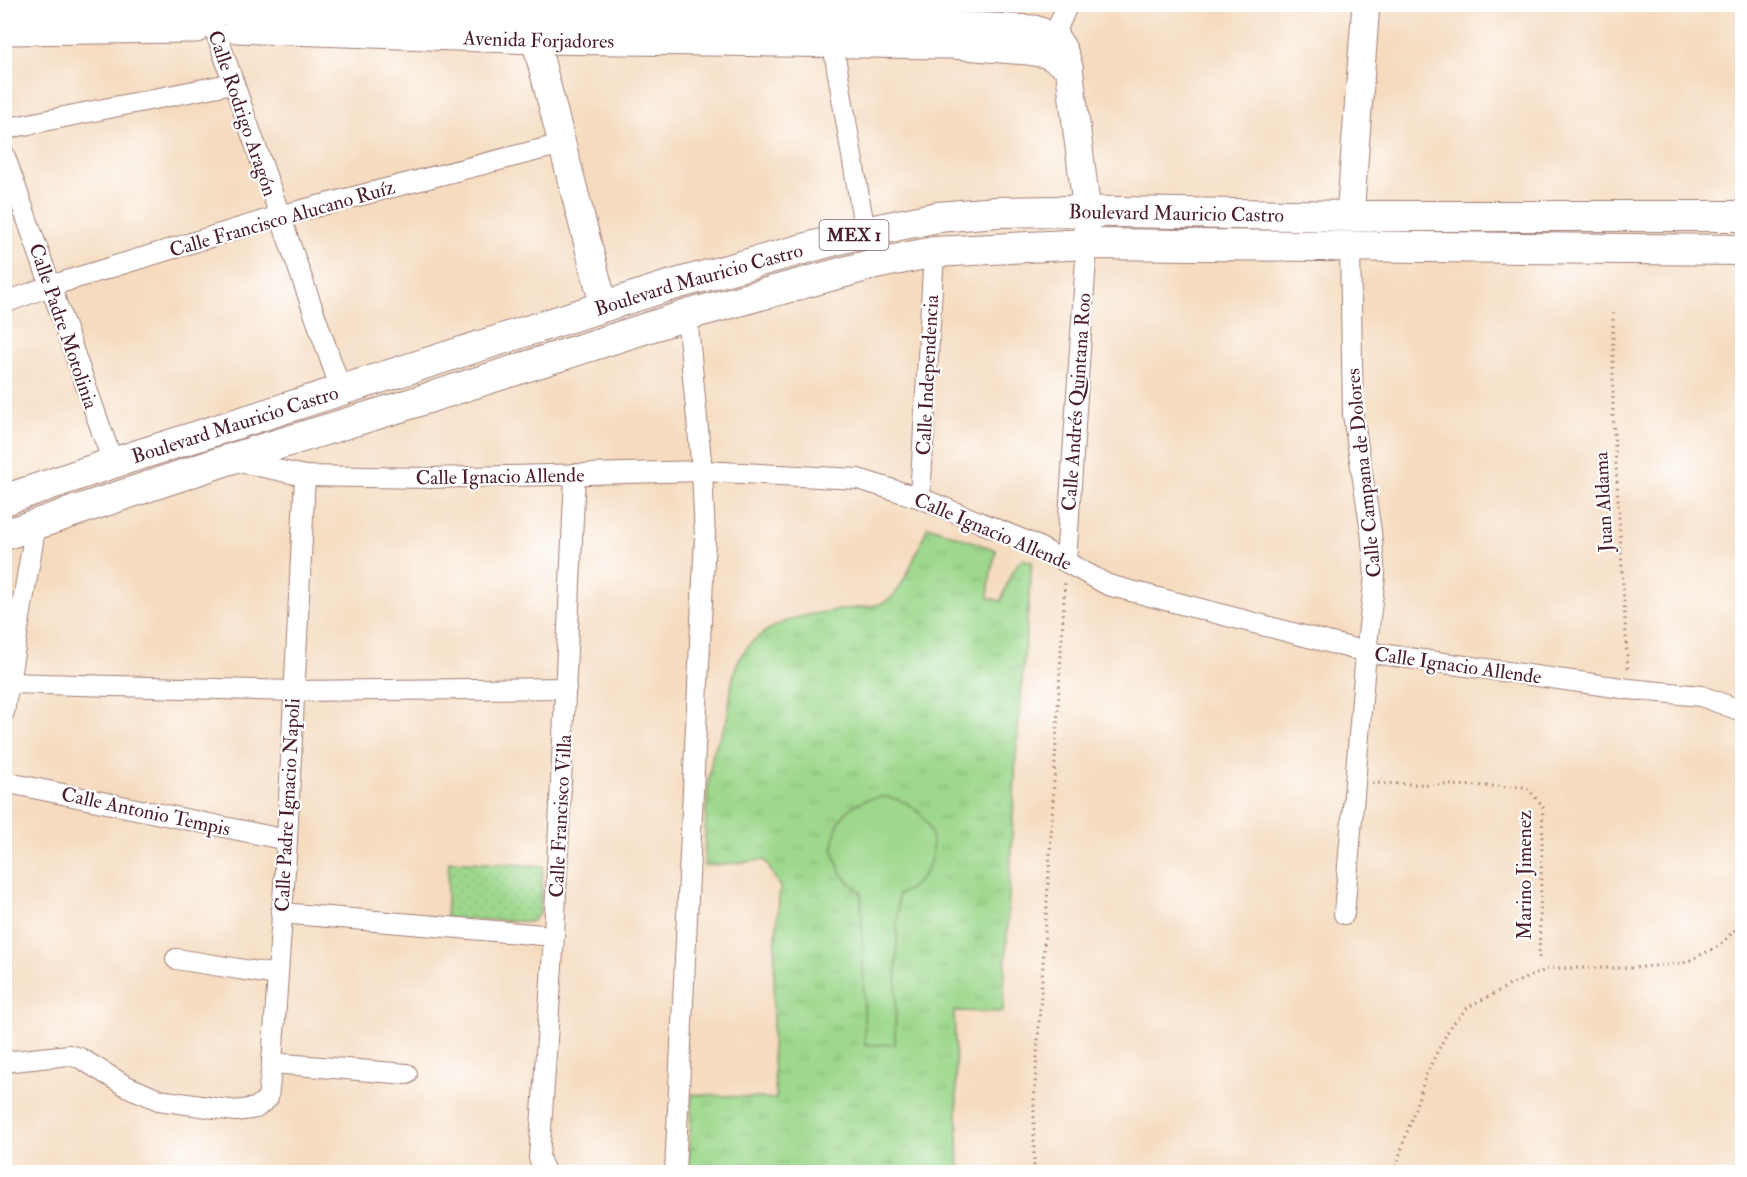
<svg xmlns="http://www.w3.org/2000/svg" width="1747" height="1177" font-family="'IM FELL Double Pica',serif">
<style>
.grass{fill:url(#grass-tufts);stroke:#747c5c;stroke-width:1.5}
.garden{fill:url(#garden-dots);stroke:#747c5c;stroke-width:1.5}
.pitch{fill:#9dd88c;stroke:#747c5c;stroke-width:1.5}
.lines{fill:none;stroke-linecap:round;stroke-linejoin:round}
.street-casing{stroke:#a07e76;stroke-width:22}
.secondary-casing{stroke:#a07e76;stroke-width:29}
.primary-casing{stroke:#a07e76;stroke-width:32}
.path{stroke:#a07e76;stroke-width:3;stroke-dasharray:1.5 4.5;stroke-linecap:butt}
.street{stroke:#fff;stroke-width:20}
.secondary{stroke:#fff;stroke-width:27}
.primary{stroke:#fff;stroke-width:30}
.labels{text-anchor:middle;stroke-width:4.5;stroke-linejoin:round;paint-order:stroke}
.shield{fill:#fff;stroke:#80626b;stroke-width:1.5}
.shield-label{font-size:18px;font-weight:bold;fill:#4a1f2b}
.street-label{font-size:20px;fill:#4a1f2b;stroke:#fff}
</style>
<defs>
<pattern id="grass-tufts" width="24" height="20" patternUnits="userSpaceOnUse" patternTransform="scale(1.5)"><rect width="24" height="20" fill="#9dd88c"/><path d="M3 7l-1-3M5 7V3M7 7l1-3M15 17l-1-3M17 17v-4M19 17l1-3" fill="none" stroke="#89b979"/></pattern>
<pattern id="garden-dots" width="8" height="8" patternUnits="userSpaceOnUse" patternTransform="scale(1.5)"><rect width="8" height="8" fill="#9dd88c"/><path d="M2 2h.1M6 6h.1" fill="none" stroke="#89b979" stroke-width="1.8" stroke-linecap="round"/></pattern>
</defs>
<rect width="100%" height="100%" fill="#fff"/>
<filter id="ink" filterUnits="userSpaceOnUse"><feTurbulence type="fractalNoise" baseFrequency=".0167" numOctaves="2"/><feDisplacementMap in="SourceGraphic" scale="12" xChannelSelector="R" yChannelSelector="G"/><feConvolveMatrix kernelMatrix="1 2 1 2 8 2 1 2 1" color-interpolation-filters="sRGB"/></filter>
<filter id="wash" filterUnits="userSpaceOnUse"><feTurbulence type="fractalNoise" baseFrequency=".008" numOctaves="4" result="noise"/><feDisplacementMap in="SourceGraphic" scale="24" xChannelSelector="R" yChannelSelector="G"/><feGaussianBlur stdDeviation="1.35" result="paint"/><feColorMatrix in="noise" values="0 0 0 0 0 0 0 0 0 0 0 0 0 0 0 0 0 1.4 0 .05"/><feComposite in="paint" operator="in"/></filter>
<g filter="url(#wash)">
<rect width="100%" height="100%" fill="#f5dcc0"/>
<path class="grass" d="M928,526L996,550L990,578L988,598L1001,601L1010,576L1021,559L1032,561L1016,756L1003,1012L954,1011L959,1172H688L692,1094L776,1099L772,1049L775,950L780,887L765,860L704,866C705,830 706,793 712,758C714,744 724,733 727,719C733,690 728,667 751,643C779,615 819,613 856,608C868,607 881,606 891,598C904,587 920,544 928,526Z"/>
<path class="garden" d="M449,861L543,866L540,913L531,922L446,918Z"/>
<path class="pitch" d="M887,797C943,805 948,874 898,895L895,1044L865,1045L861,892C815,863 830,795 887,797Z"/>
</g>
<g filter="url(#ink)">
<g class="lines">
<g class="street-casing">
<g id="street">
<path d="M206,4L341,390"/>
<path d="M826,4L865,232"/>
<path d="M1048,49L1068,4"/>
<path d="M4,129L234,83"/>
<path d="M4,154L113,463"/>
<path d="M4,303L50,286L279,216L562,144"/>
<path d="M235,461L305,476L430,478L702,471L858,479L920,498L1033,544L1108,585L1366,652L1629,689L1701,696L1742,711"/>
<path d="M920,498L934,252"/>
<path d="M1066,561L1087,244"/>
<path d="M9,683L294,691L566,688"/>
<path d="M4,712L36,524"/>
<path d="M4,782L287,840"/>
<path d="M281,913L554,936"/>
<path d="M1344,914L1366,652L1375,576L1371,531L1353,415L1350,247"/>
<path d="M176,959L277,975"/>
<path d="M4,1062L69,1055L80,1058L126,1086L159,1100L236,1111L256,1108L268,1098L272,1063L287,840L305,476"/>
<path d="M272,1063L407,1074"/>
<path d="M545,1172L539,1158L554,936L575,474"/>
<path d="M675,1172L705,537L702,471L687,315"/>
</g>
</g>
<g class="secondary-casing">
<g id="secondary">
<path d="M4,11L207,10L529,19L829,20L1034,29C1058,36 1063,43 1069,67L1087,212V244"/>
<path d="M531,23L604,307"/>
<path id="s1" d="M237,29L535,40L952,45L1027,51L1046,54L1069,67"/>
<path d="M4,31L196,29"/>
<path d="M1350,216L1366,4"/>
</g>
</g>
<g class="primary-casing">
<g id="primary">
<path id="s2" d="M4,500L113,463L665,287L865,232L938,217L996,212L1060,211L1350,216H1742"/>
<path d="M4,535L230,459L397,408L687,315L870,265L934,252L1087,244L1742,250"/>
</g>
</g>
<g class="path">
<path d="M1613,313V415L1628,671"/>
<path d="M1372,783L1526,787L1543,806L1539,959"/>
<path d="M1034,1172V1101L1049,872L1065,580"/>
<path d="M1394,1172L1427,1072L1450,1027L1468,1007L1512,984L1550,968H1634L1684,963L1719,946L1742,923"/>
</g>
<use href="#street" class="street"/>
<use href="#secondary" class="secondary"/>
<use href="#primary" class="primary"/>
</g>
</g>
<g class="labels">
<rect class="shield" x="819.5" y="220" width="69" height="30" rx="4.5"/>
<g class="shield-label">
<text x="854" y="241">MEX 1</text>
</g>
<g class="street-label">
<text dy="7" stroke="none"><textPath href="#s1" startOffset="302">Avenida Forjadores</textPath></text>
<text transform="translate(243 113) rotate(71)" y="7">Calle Rodrigo Aragón</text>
<text dy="7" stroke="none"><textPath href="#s2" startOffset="1215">Boulevard Mauricio Castro</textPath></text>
<text transform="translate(282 218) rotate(-16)" y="7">Calle Francisco Alucano Ruíz</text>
<text dy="7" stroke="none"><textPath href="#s2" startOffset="729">Boulevard Mauricio Castro</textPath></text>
<text transform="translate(64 326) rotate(71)" y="7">Calle Padre Motolinia</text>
<text transform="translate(927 375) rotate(-87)" y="7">Calle Independencia</text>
<text transform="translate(1076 402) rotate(-86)" y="7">Calle Andrés Quintana Roo</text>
<text dy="7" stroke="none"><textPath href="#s2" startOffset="243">Boulevard Mauricio Castro</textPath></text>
<text transform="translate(1363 473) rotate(-96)" y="7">Calle Campana de Dolores</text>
<text transform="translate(500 476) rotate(-1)" y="7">Calle Ignacio Allende</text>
<text transform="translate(1603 502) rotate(-93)" y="7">Juan Aldama</text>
<text transform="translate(993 531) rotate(23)" y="7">Calle Ignacio Allende</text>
<text transform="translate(1458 665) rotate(8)" y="7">Calle Ignacio Allende</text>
<text transform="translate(287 805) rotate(-87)" y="7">Calle Padre Ignacio Napoli</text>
<text transform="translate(146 811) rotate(12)" y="7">Calle Antonio Tempis</text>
<text transform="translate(560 816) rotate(-87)" y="7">Calle Francisco Villa</text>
<text transform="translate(1524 875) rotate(-90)" y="7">Marino Jimenez</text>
</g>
</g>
<rect width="1747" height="1177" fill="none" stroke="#fff" stroke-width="24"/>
</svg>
